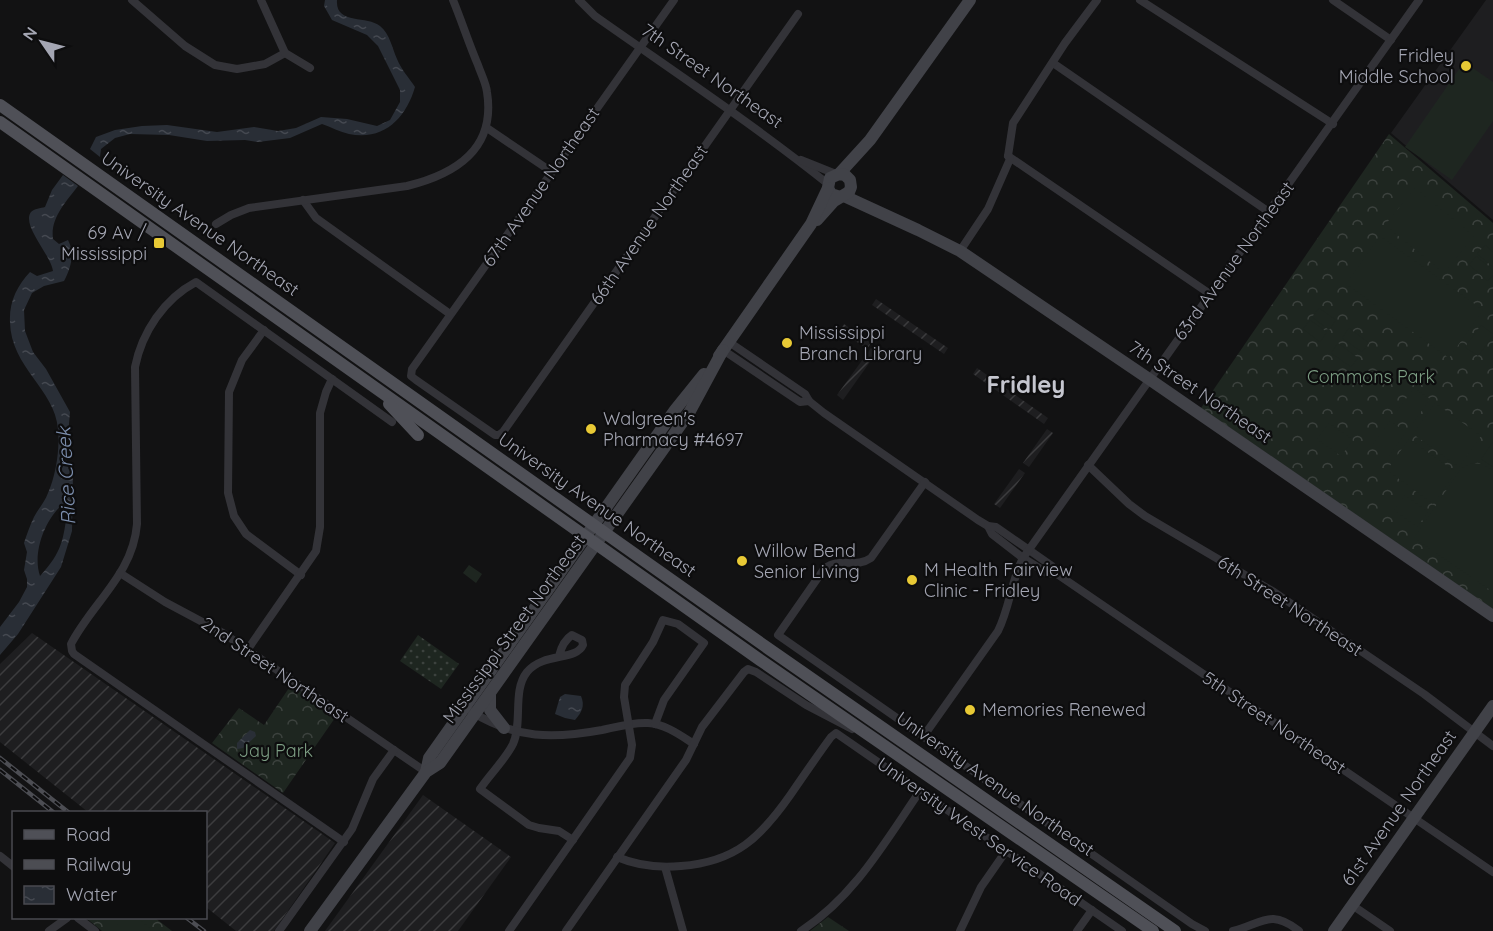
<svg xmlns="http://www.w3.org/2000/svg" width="1493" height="931" font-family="Quicksand,sans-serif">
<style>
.built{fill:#1e1e20}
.industrial{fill:url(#industrial-furrows)}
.grass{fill:url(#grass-dots)}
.forest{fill:url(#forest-crowns)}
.pitch{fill:#1e2620}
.water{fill:url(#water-ripples);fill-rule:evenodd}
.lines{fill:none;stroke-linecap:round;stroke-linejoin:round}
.street{stroke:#333338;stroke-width:8}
.secondary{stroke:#414248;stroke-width:12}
.primary{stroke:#4f5057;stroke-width:12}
.rail-casing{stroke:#4c4d53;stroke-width:4.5}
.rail{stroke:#0d0d0e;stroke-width:2;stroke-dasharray:7;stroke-linecap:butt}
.poi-dot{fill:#e8c935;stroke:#0d0d0e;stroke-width:2}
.labels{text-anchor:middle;stroke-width:4.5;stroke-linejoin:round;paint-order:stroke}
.poi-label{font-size:18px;fill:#a4a6b3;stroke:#0d0d0e;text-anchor:start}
.street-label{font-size:18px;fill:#a4a6b3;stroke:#0d0d0e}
.park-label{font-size:18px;fill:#7c9d83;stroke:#0d0d0e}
.water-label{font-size:20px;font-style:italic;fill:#7c8ead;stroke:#0d0d0e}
.district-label{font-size:24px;font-weight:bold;fill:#c5c6cf;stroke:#0d0d0e}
</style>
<defs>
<pattern id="industrial-furrows" width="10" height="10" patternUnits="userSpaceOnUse" patternTransform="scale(1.5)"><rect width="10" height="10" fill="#1e1e20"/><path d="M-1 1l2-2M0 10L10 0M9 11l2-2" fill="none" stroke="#3c3c3e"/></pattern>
<pattern id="grass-dots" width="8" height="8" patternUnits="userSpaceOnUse" patternTransform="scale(1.5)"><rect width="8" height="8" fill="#1e2620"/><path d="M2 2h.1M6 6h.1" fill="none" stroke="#3c423e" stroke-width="1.8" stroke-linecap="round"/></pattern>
<pattern id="forest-crowns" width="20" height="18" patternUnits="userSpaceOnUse" patternTransform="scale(1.5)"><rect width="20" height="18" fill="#1e2620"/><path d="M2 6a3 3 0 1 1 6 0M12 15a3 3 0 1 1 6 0" fill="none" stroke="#3c423e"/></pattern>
<pattern id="water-ripples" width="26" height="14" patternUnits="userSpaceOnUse" patternTransform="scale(1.5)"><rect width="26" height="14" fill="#292e36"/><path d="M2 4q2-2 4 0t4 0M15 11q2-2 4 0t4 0" fill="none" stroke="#454951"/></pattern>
</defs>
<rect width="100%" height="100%" fill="#121213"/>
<path class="built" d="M1486,0H1493V220L1391,133Z"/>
<g class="industrial">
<path d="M876,299L948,348L944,354L872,305Z"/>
<path d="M844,324L871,343L867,349L840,330Z"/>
<path d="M871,348L877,352L843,400L837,395Z"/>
<path d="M977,368L1048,418L1044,424L973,374Z"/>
<path d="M1047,429L1053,433L1029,467L1023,463Z"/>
<path d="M1019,469L1025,473L1000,508L994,504Z"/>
<path d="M32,633L335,843L274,931H236L206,907V812H88L0,742V664Z"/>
<path d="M423,795L511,857L458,931H325Z"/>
</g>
<path class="grass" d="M418,635L459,664L441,689L400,661Z"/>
<g class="forest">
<path d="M1389,134L1493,223V609L1201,408Z"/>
<path d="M469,565L482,574L476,583L463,573Z"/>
<path d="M291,685L337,715L283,793L212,743L239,708L264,725Z"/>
<path d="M828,917L849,931H810Z"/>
<path d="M86,918H155L172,931H102Z"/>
</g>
<g class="pitch">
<path d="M1464,62L1493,82V121L1452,180L1405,147Z"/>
<path d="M1415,188L1474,236L1444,273L1385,225Z"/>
<path d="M1380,236L1483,310L1449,358L1346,284Z"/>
<path d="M1485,245L1493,252V267L1477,254Z"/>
<path d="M1476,256L1493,270V275L1488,281L1469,265Z"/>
<path d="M1319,308L1336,320L1329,330L1312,317Z"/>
<path d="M1310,320L1327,332L1320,342L1303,329Z"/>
<path d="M1481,325L1493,334V336L1478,356L1465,347Z"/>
<path d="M1349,328L1369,343L1362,352L1342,338Z"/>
<path d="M1338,343L1358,358L1351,367L1331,353Z"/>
<path d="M1414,388L1430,399L1413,423L1397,411Z"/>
<path d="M1435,403L1481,436L1459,467L1413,434Z"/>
<path d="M1390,421L1406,432L1389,456L1373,444Z"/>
<path d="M1329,423L1353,440L1341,456L1317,439Z"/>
<path d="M1409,439L1456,472L1433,504L1387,470Z"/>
<path d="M1493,442V467L1481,459Z"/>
<path d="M1470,463L1483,464L1493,471V592L1414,538L1460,470Z"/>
<path d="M1405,495L1428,512L1417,527L1394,510Z"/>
<path d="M123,918H137L154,931H125L117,925Z"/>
</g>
<g class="water">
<path d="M325,0H337C335,25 367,15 380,26C390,34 392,48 397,59C401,69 409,78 415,87C406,118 384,141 349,134C340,132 331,127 322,124L290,138L258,142L245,140L207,141L169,135L130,134L115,138L101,149L100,157L90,149L96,137L115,130L142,126L167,125L217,132L254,127L278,131L296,128L321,117L347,119L377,126L390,120L400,102V90L378,46L367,35L332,20L324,6Z"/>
<path d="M63,175L78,186C66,202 50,218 53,239L59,244L68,240C75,253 71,268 64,281L44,286L32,293L24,310L25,331L33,352L46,369L70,412L66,460L73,473L72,531L61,567L18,634L0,655V627L19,602L27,587V579L24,570L27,552L24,543C27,534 30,525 34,517C38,509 45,502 48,493C56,475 60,449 58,429C55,389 11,368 10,322C9,302 17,286 30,272L37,276L53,271C51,255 21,225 31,212C34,209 41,208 45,207L52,190ZM63,504L68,507C63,540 63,551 40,576C32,553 45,519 63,504Z"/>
<path d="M565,694L581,696C585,706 582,712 575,720L565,718L555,714L560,697Z"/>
<path d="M250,730L255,732L256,736L243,748L237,749V743Z"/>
</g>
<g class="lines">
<g class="street">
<path d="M132,0L185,46L215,65L237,69L265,64L285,53"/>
<path d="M261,0L285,53L310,68"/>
<path d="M579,0L595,16C673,71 753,124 828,184"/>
<path d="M674,0L412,369L411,376L416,380L495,435H499L503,432L798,14"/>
<path d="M1140,0L1333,124"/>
<path d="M1333,0L1391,40"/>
<path d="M1053,63L1269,212"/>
<path d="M487,128L552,172"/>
<path d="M1008,156L1210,294"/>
<path d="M801,160L836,174"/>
<path d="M303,200L316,218L450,314"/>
<path d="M216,224L231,215L249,208L407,186C456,174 496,149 487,92C486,83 481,74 478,65C469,44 462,22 453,0"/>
<path d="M960,251L988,209L1010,159L1008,156L1013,123L1065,43L1097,0"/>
<path d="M264,330L242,360L229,392L228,493L234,516L246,534L301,575"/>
<path d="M729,342L805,394L809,401L824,413L978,520L988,526L992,534L1023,558L1047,573L1057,574"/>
<path d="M723,350L800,402L809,401"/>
<path d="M1088,465L1129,504L1145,516L1274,592L1424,694L1493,746"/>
<path d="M925,482L871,558C855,569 841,556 824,569L778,635L1192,924L1205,931"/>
<path d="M988,526L996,527L1052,566L1057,574L1493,872"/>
<path d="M120,573L165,602L223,633L426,772"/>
<path d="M248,649L316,551L320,527V413L326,392L332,379"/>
<path d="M559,656C561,648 564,640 572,635L582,640L583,645C576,661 544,652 527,672C512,691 523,722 513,744C505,760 490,774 480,789L529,825L539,828L559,831L573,840"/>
<path d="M472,712C516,739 553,739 602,730C616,727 633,722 648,723C665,724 680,735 694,744"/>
<path d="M923,737L998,631C1010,607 1011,581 1023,558L1419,0"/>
<path d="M344,842L74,654L72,651L71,644C93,602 133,574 137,524L135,367C142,332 164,299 196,282L392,422"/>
<path d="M0,856L14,867"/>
<path d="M617,857C638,866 659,868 681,866C736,862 761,837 791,794C804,775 817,756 831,737L836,733L1122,931"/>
<path d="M665,867L683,931"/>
<path d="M1352,905L1390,931"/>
<path d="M78,918L95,931"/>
<path d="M49,931L67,918"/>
<path d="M279,931L352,829L373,779L394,750"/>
<path d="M509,931L630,758L632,745L624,697L625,685L653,642L663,620L678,624L704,643L664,700L655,724"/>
<path d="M566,931L686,760L702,727L744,672L748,669L756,672L806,705L852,729"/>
<path d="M801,931C854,897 885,842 920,791"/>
<path d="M960,931L981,887L1006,851"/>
<path d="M1077,931L1092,910"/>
<path d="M1233,931C1262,924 1270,908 1299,931"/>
</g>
<g class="secondary">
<path d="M839,174L870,140L970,0"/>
<path d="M844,196L918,230L960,251L1149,379L1493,616"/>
<path d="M817,220L834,201L849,192L851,187L850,180L845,175L839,174L830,178L828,188L831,194L840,197"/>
<path d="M719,356L811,224L828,188"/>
<path d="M490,694V710L504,728"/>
<path d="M426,772L429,758L675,410L704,374"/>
<path d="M310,931L426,772L440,763L689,413L723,350"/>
<path d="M1334,931L1493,706"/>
</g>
<g class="primary">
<path d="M0,105L769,649L1175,931"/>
<path d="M0,122L760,660L1153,931"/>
<path d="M389,404L418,435"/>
</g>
<g class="rail-casing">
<g id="rail">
<path d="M0,758L68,812"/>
<path d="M0,770L53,812"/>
<path d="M187,918L204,931"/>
</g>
</g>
<use href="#rail" class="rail"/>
</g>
<g class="poi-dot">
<circle cx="1466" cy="66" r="6"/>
<rect x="153" y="237" width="12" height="12" rx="3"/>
<circle cx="787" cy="343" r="6"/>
<circle cx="591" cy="429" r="6"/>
<circle cx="742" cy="561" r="6"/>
<circle cx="912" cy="580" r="6"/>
<circle cx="970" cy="710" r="6"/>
</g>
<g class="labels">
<g class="poi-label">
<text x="1454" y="62" text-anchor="end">Fridley<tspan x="1454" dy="21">Middle School</tspan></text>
<text x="147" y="239" text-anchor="end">69 Av /<tspan x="147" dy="21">Mississippi</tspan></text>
<text x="799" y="339">Mississippi<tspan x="799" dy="21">Branch Library</tspan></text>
<text x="603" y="425">Walgreen's<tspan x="603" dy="21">Pharmacy #4697</tspan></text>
<text x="754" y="557">Willow Bend<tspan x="754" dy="21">Senior Living</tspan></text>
<text x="924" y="576">M Health Fairview<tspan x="924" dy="21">Clinic - Fridley</tspan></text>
<text x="982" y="716">Memories Renewed</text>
</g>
<g class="street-label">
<text transform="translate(712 76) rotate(35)" y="6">7th Street Northeast</text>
<text transform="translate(541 187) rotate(-55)" y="6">67th Avenue Northeast</text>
<text transform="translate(200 224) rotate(35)" y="6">University Avenue Northeast</text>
<text transform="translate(649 225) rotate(-55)" y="6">66th Avenue Northeast</text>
<text transform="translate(1234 261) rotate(-54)" y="6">63rd Avenue Northeast</text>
<text transform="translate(1200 392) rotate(34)" y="6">7th Street Northeast</text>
<text transform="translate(597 505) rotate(35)" y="6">University Avenue Northeast</text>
<text transform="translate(1290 606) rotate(33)" y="6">6th Street Northeast</text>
<text transform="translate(514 629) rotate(-54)" y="6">Mississippi Street Northeast</text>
<text transform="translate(275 670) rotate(34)" y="6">2nd Street Northeast</text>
<text transform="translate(1274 723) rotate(34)" y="6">5th Street Northeast</text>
<text transform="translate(995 784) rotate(35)" y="6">University Avenue Northeast</text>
<text transform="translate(1399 808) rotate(-55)" y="6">61st Avenue Northeast</text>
<text transform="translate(979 832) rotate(35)" y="6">University West Service Road</text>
</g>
<g class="park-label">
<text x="1371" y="383">Commons Park</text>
<text x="276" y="757">Jay Park</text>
</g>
<g class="water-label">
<text transform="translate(66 476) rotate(-93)" y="7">Rice Creek</text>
</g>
<g class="district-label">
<text x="1026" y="393">Fridley</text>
</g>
</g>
<rect x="12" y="811" width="195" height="108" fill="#0d0d0e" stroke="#494a50" stroke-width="1.5"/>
<rect x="24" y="830" width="30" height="9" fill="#4f5057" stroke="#494a50" stroke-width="1.5"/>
<text x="66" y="841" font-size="18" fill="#a4a6b3">Road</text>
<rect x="24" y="860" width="30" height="9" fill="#4c4d53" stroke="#494a50" stroke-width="1.5"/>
<text x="66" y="871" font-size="18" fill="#a4a6b3">Railway</text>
<rect x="24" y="886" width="30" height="18" fill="url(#water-ripples)" stroke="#494a50" stroke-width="1.5"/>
<text x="66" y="901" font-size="18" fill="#a4a6b3">Water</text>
<g transform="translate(42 42) rotate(305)" stroke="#0d0d0e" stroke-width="4.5" paint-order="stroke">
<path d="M0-4.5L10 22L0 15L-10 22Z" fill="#a4a6b3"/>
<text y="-9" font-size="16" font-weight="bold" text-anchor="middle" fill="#a4a6b3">N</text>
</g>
</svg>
